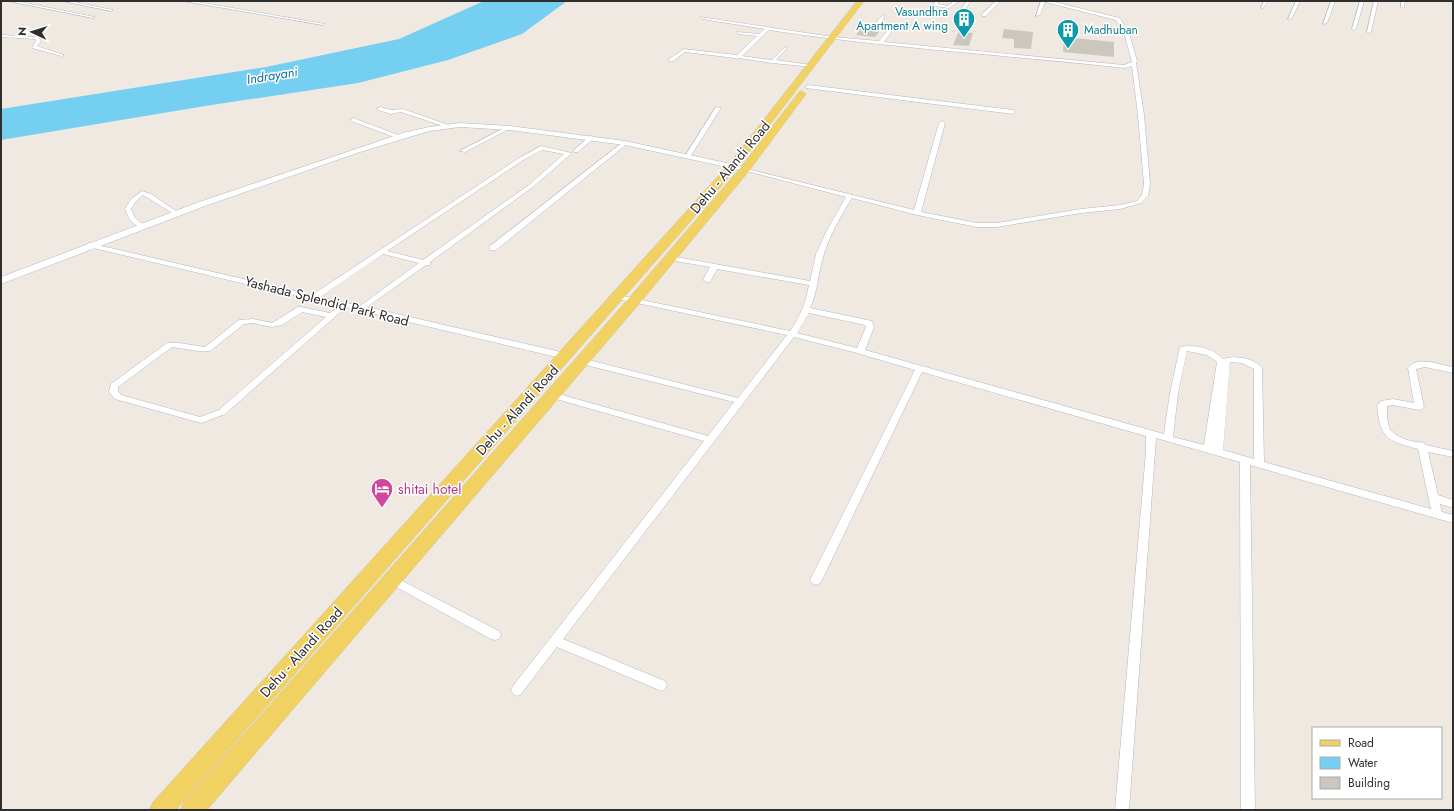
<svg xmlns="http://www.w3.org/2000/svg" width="1454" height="811" font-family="Jost,sans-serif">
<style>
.water{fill:#75cff0}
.building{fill:#cbc7bf}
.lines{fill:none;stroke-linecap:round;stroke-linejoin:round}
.minor-casing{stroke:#b4b7c1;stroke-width:1}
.tertiary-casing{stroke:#b4b7c1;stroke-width:1}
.primary-casing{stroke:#c9c9c9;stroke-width:1}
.minor{fill:#fff;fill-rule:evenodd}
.tertiary{fill:#fff;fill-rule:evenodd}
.primary{fill:#f2d163;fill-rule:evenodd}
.labels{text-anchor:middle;stroke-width:3;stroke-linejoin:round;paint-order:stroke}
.far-culture-label{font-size:12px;fill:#0d838f;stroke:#fff;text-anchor:end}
.far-water-label{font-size:13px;font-style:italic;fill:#0d6fa3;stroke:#fff}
.street-label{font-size:14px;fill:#2e2e2e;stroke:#fff}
.hotel-label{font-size:14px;fill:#b23c85;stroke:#fff;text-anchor:start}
</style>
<rect width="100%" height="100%" fill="#efe9e1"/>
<path class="water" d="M484,1H567L522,34L448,60L358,83L205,106L1,140V109L266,67L399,39Z"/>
<g class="building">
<path d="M864,24L875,26L882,28L875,37L856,35Z"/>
<path d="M1004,29L1033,32L1031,49L1014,48V39L1002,38Z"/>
<path d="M959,31L973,33L969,46L953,45Z"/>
<path d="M1064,37L1114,42V57L1063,52Z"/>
</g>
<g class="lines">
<g class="minor-casing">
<g id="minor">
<path d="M8,1H16L95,17L93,18Z"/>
<path d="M62,1H70L113,10L111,11Z"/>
<path d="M183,1H192L325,24L323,25Z"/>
<path d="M935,1H939L938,4L948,6L954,1H959L949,8L934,6Z"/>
<path d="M967,1H971L960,16L959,22H955L956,16Z"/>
<path d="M996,1H1000L986,16H982V14Z"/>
<path d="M1041,1H1050L1120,18L1129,33L1137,61L1136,63L1144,115L1150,184L1148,196L1141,203L1120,209L1081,213L997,227H977L917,215L852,198C841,216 830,234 824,254C818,272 818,291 810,308L872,321L874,327L865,350L1164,434L1170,393L1180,347C1193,344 1214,348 1223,359C1236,355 1254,358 1262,368L1264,462L1431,509L1418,449C1386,440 1381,439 1377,406L1381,401L1393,399L1414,403L1408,368C1417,355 1440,365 1453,367V373L1425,367L1416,369L1424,407L1422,409L1419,410L1393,405L1387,406C1387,413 1387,422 1390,429C1394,436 1414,444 1422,442L1426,445L1453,451V457L1428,452L1438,495L1453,500V508L1440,504L1442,512L1453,515V523L1250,465L1255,810H1241L1240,462L1156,438L1129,810H1115L1146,452V436L922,372L822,580L820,583L816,585L812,583L810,580L915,370L857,353L794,337L563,639L665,681L667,685L665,689L661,691L657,689L557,647L521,694L517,696L513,694L511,690L513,686L704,441L549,397L548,395L549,393H555L708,436L734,402L578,363L577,361L581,358L738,398L787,335L618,299L614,297L615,295H618L790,331C800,317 806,302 809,285L717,269L710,282H707L703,280L710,267L670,260L666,258L670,256L810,281L816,254L827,230L846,197L743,170V168L914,210L939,123L942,121L945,123L921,212L977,223H997L1081,209L1120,205L1137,201L1142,195L1144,184L1138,115L1132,66L1125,68C1006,55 887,48 769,30L742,56L772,60L785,47L787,48L776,60L811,65L813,66V67L772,63L739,58L737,59L735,58L685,52L673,61H669V59L684,49L737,55L757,36L738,34L736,32L759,34L765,29L702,19L700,17L833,37L879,41L889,29L875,24L883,15L885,16L880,23L894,28L884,42L1124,65L1132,62L1124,33L1116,20L1045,2L1040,15L1036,16ZM809,313L865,325L866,327L857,348L797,333ZM1187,351L1207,355L1217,362L1204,445L1173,437L1178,393ZM1230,362L1242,363L1254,369V459L1223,450Z"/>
<path d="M1264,1H1268L1263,8H1261Z"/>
<path d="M1296,1H1300L1292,18L1288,19Z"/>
<path d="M1331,1H1335L1327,23L1323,24Z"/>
<path d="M1360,1H1364L1356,29L1354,30L1352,29Z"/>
<path d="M1374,1H1378L1371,32L1369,33L1367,32Z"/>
<path d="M1401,1H1405L1404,8L1401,7Z"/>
<path d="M1,35L38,37L41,41L37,46L64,55L62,56L32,48L36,41L35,39L1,37Z"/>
<path d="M808,85L1013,110L1016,112L1013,114L806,88V86Z"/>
<path d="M380,107L391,110L403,109L451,126L446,127L401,112L391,114L378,110L377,109Z"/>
<path d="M716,107L721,108L690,157H686L685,156Z"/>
<path d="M353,118L401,136L402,137L397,138L351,121L350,120Z"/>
<path d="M506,127L511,128L465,152L460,151Z"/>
<path d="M590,136L595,137L578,152H574V150Z"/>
<path d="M623,142L628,143L496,250H490V246Z"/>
<path d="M541,146L572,153L534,186L430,262V265H426L367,307L565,353L569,356L568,358L565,359L346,307L225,414L204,422L201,423L115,399L109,392L111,384L167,343H179L205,347L239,320L253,319L272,323L298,307H301L330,313L339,306L89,247L87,246V244L89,243L312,295L519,158ZM542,150L564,154L530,184L423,260L387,251L523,160ZM383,254L419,263L360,306L320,297ZM302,312L326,317L219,410L200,417L121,395L118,391V387L172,347L198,351H210L244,324L253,323L272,327L282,325Z"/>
<path d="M142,191L151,194L179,213L178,214H174L143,195L136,201L131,209L135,218L144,225L143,226C133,228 128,217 125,209L131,199Z"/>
<path d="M391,575L499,631L501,635L499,639L495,640L491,639L387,582L385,579L387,576Z"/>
</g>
</g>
<g class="tertiary-casing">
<path id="tertiary" d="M460,123L510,126L625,141L745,167L749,169L745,171L625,145L510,130L460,127L429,131L357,153L205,206L1,284V277L199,202L403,133L429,127Z"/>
</g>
<g class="primary-casing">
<g id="primary">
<path d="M857,1H864L737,168L176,810H149L153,802L729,164Z"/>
<path d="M802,91L806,94L749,171L639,304L207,810H180L184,802L629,298L741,167L799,92Z"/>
</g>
</g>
<use href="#minor" class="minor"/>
<use href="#tertiary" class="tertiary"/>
<use href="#primary" class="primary"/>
</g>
<defs>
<g id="building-pin" transform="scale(1.15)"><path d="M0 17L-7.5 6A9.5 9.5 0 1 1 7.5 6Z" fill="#0f9aa8" stroke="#fff"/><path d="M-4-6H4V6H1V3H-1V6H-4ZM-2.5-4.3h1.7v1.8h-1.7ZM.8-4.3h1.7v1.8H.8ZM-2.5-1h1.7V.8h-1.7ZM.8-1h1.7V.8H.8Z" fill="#fff"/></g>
<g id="hotel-pin" transform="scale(1.15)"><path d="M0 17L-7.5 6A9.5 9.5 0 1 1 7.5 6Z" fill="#d1479c" stroke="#fff"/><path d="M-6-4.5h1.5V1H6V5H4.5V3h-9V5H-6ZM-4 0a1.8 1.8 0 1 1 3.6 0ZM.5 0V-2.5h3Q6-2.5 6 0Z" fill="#fff"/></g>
</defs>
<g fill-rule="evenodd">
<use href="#building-pin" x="964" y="19"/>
<use href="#building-pin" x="1068" y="30"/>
<use href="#hotel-pin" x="382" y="489"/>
</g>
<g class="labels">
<g class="far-culture-label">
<text x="948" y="16">Vasundhra<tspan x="948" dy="14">Apartment A wing</tspan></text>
<text x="1084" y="34" text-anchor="start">Madhuban</text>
</g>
<g class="far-water-label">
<text transform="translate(272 75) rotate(-9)" y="5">Indrayani</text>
</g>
<g class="street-label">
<text transform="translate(730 167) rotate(-50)" y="5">Dehu - Alandi Road</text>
<text transform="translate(327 301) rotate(14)" y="5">Yashada Splendid Park Road</text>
<text transform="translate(517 410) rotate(-48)" y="5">Dehu - Alandi Road</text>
<text transform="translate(301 652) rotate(-48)" y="5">Dehu - Alandi Road</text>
</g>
<g class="hotel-label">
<text x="398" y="494">shitai hotel</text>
</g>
</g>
<rect width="1454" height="811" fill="none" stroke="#2e2e2e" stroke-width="4"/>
<rect x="1312" y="727" width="130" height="72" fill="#ffffff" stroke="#ababab"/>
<rect x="1320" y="740" width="20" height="6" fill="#f2d163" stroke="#ababab"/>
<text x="1348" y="747" font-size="12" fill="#2e2e2e">Road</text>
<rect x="1320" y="757" width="20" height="12" fill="#75cff0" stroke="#ababab"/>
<text x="1348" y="767" font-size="12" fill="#2e2e2e">Water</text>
<rect x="1320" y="777" width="20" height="12" fill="#cbc7bf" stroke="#ababab"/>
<text x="1348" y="787" font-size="12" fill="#2e2e2e">Building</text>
<g transform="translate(32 32) rotate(274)" stroke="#ffffff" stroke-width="3" paint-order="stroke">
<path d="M0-3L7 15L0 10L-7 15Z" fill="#2e2e2e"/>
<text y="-6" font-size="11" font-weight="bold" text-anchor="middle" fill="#2e2e2e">N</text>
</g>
</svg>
